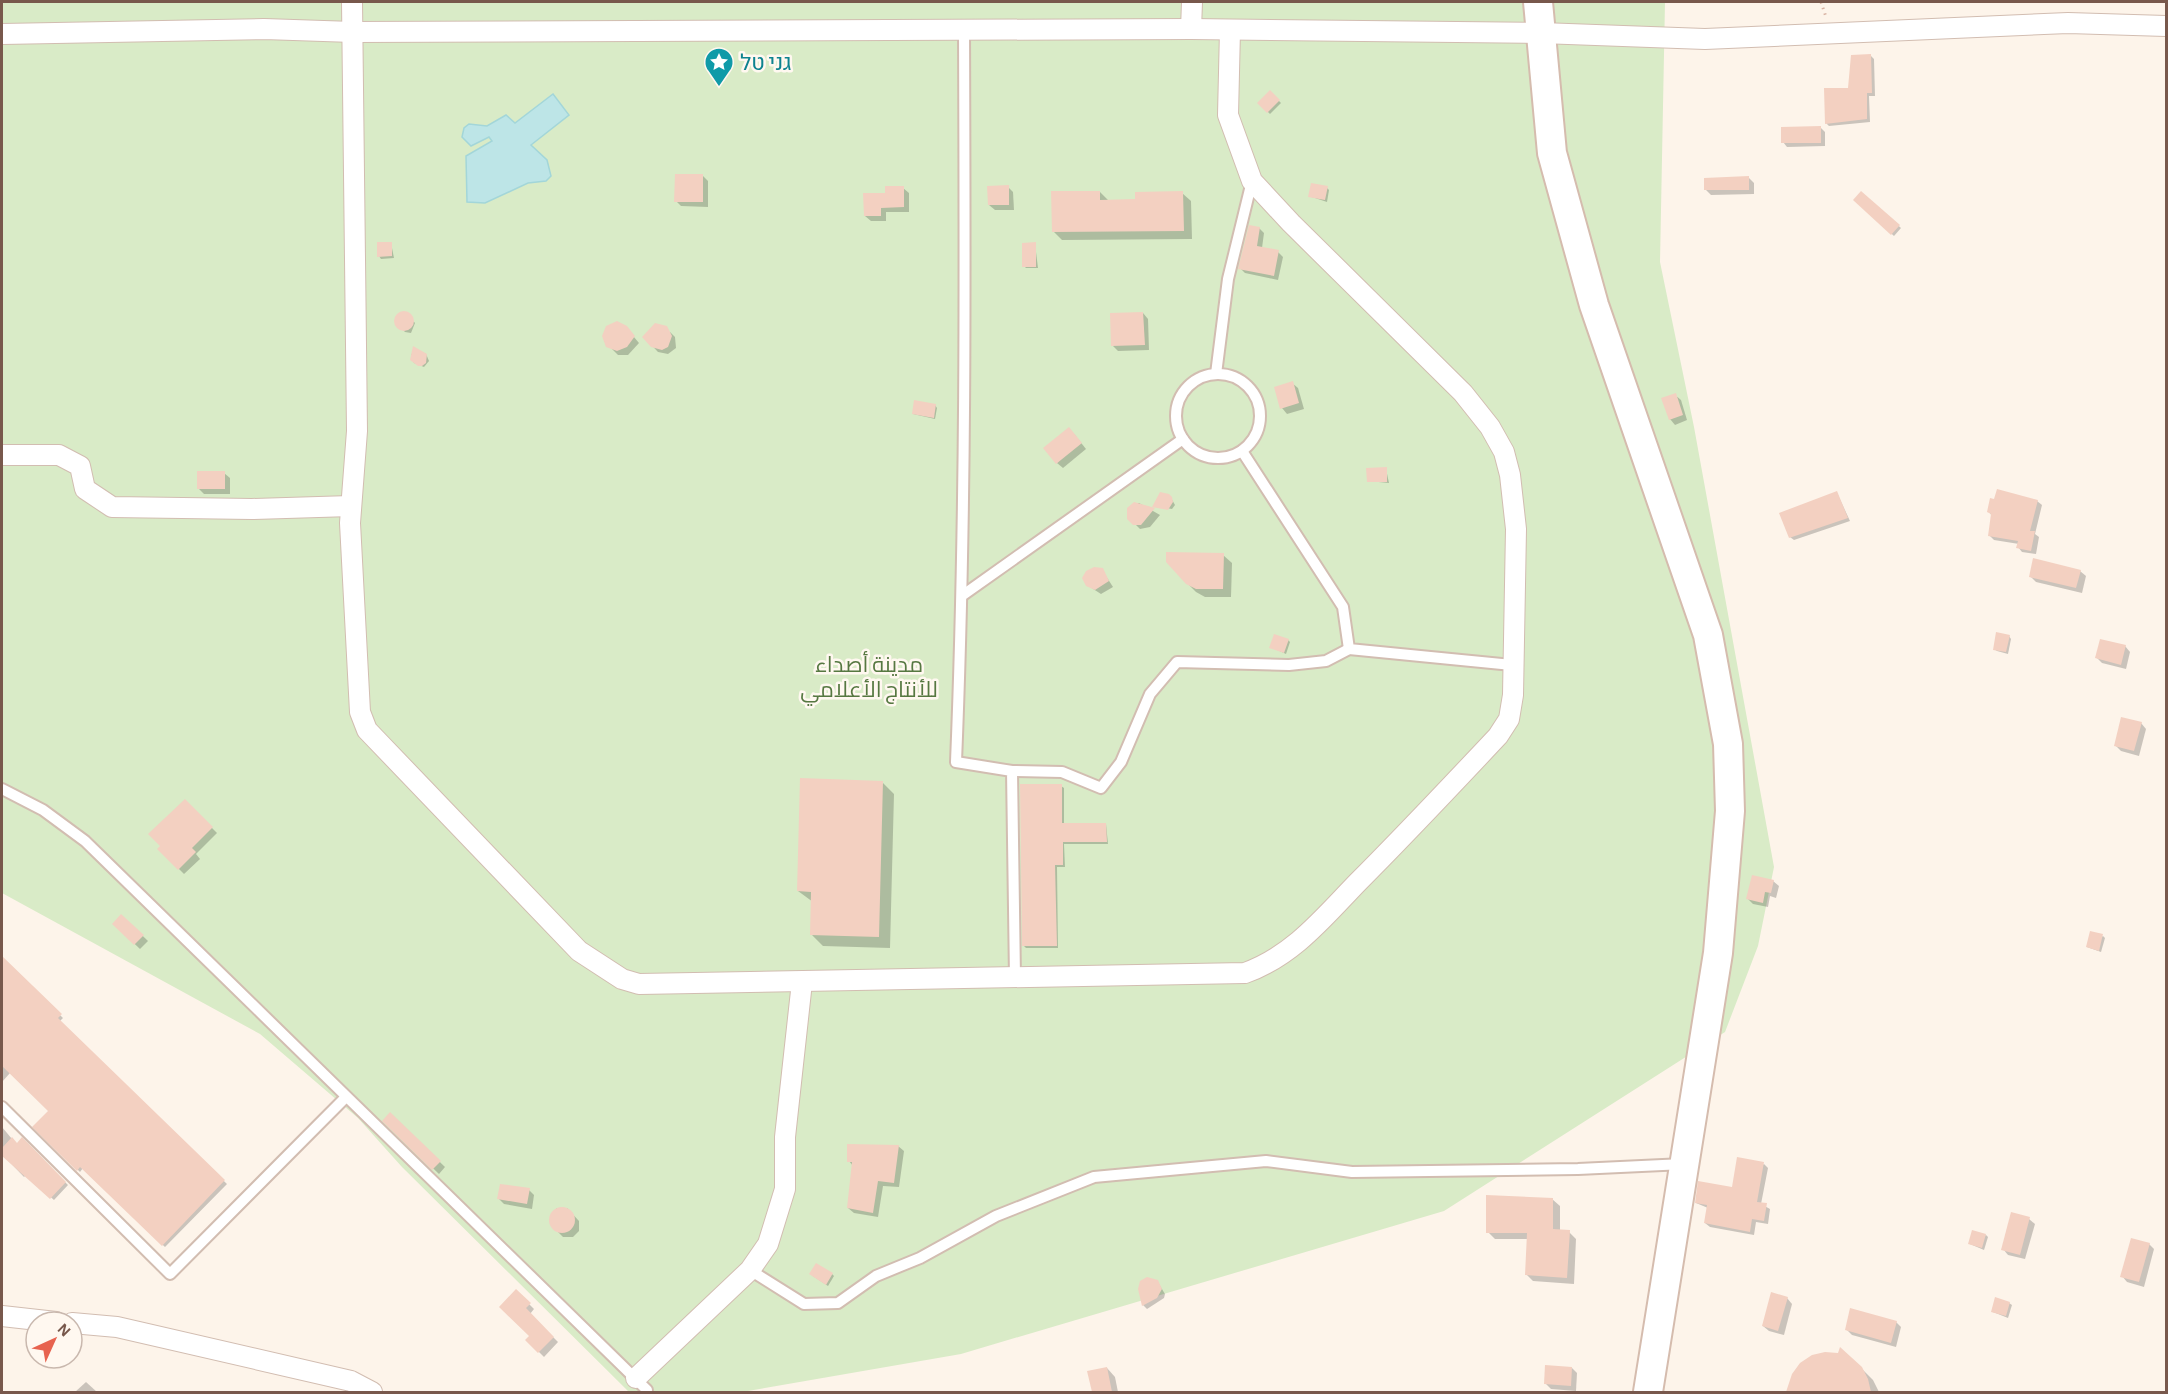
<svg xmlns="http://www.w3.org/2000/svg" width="2168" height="1394" font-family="'Alegreya Sans',Cairo,Heebo,sans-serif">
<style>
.green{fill:#d9ebc7}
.water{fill:#bde5e7;stroke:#a3d6d9;stroke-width:1.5}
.shadow{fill:#0003}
.building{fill:#f3d0c1}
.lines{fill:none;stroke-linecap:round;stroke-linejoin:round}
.lane-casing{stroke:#d2bdb1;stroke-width:14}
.street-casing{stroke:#d2bdb1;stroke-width:22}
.secondary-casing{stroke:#d5bcae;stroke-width:32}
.path{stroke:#d8b3a3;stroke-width:3;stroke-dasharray:1.5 4.5;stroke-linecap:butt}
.lane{stroke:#fff;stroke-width:10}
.street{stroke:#fff;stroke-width:20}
.secondary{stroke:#fff;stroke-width:28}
.labels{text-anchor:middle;stroke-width:5;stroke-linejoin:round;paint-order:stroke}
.culture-label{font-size:22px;fill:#0d838f;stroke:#fff8f0;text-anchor:start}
.park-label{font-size:22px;fill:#567841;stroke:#fff8f0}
</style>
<rect width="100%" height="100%" fill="#fdf4ea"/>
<path class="green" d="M2,2H1665L1660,262L1694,427L1774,867L1758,946L1725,1032L1444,1211L961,1354L742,1392H629L402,1167L358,1118L260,1034L2,893Z"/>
<path class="water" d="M553,94L569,115L531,145L547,160L551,176L546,181L528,183L485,203L467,202L466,156L492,141L489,137L471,146L462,137L464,128L469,124L487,126L506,115L515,123Z"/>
<g class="shadow">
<path d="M1871,56L1874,59L1875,96H1869L1870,122L1829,126L1826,123Z"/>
<path d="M1270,92L1281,103L1270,114L1259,103Z"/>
<path d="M1821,128L1825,132V146L1787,147L1783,142Z"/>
<path d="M703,176L708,181V207L681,206L676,201Z"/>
<path d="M1749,178L1754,183V194L1711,195L1706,190Z"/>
<path d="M1008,187L1013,192L1014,210H995L989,205Z"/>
<path d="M903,188L909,193V212H886V221H871L865,216L887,195Z"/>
<path d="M1327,188L1329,190L1327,202L1309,196Z"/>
<path d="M1100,192L1109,201H1136L1182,193L1191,201L1192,239L1062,240L1054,232Z"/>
<path d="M1861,193L1901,228L1894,236L1855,200Z"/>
<path d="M1259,228L1264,233L1262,248L1278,252L1283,257L1278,280L1245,273L1240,268Z"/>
<path d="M391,243L394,258L381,259L379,256Z"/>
<path d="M1035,244L1038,268H1026L1024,266Z"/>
<path d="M406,313L415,323L411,333L405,332L396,323L399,315Z"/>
<path d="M1143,313L1148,319L1149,350L1118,351L1113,346Z"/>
<path d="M628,330L639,343L628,355H618L604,341Z"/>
<path d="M670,332L675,337L676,348L668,354L658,352L644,337Z"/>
<path d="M414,348L426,354L429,361L424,367L414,363L411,356Z"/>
<path d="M1292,383L1298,388L1304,409L1287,414L1282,408Z"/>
<path d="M1675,395L1681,400L1687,420L1675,425L1670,419Z"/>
<path d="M935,405L937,408L935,419L913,414Z"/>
<path d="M1074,434L1086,449L1063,468L1057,463Z"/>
<path d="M1386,469L1389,483L1368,481Z"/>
<path d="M224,473L230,478V494H204L199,489Z"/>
<path d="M1837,493L1850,521L1794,540L1790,537Z"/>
<path d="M1171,498L1175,505L1172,509L1155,506Z"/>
<path d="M2037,501L2042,505L2035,534L2039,537L2036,554L2022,552L2018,547L2019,544L1994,540L1990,536L1992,516L1989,512Z"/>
<path d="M1139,503L1160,515L1150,527L1140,529L1129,518L1135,504Z"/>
<path d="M1223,555L1232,563L1231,597H1205L1196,592L1187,583Z"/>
<path d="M1102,570L1113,587L1101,594L1087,585Z"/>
<path d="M2080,571L2086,576L2082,593L2036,582L2030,576Z"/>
<path d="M2009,636L2011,639L2008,654L1997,651L1994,649Z"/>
<path d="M1288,640L1290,642L1286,654L1271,647Z"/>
<path d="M2125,646L2130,652L2126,669L2102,663L2097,658Z"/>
<path d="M2141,723L2146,729L2139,756L2121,751L2116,746Z"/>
<path d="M883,783L894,794L890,948L823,946L812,935L813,902L798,891Z"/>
<path d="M1061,786L1064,788V825L1106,824L1108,844H1064L1065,867H1057L1058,948H1026L1024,946Z"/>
<path d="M185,801L217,833L196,854L200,859L184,874L159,849Z"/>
<path d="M1773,881L1779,886L1776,898L1770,896L1768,907L1753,904L1748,899Z"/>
<path d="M122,916L148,941L140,949L114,924Z"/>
<path d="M2103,936L2105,938L2101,952L2087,947Z"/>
<path d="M2,958L63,1018L59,1022L227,1184L165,1247L83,1168L80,1172L35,1127L50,1111L10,1073L2,1082Z"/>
<path d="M390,1114L445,1167L439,1174L384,1121Z"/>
<path d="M2,1127L17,1145L22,1140L68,1185L54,1200L26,1175L24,1177L2,1154Z"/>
<path d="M898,1146L904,1151L899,1187L883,1186L878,1217L854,1213L848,1208L853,1166L849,1161Z"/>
<path d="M1764,1164L1768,1168L1761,1204L1770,1209L1768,1224L1756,1222L1754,1235L1710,1227L1705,1223L1708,1208L1696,1203L1733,1189Z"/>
<path d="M529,1190L534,1195L532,1209L504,1204L499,1199Z"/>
<path d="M1552,1199L1560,1206V1231L1569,1232L1576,1239L1574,1284L1533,1281L1526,1274L1528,1239H1495L1488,1232Z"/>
<path d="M557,1208H567L579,1221V1231L573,1237H563L550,1224L551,1215Z"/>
<path d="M2029,1219L2035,1224L2025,1259L2008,1255L2003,1249Z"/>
<path d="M1986,1235L1988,1237L1984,1250L1970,1244Z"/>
<path d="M2149,1244L2154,1249L2144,1287L2127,1282L2122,1276Z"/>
<path d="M832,1274L834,1276L828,1286L813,1276Z"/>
<path d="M1157,1281L1165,1294L1164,1298L1147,1309L1143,1305Z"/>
<path d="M516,1291L534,1309L530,1314L558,1342L544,1357L527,1340L531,1337Z"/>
<path d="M1787,1298L1792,1304L1784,1335L1769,1331L1763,1326Z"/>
<path d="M2009,1303L2012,1305L2008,1318L1993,1312Z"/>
<path d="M1896,1322L1901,1327L1896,1347L1852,1335L1846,1329Z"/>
<path d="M1840,1354L1861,1368L1873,1380L1879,1392H1789V1388Z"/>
<path d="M1107,1368L1115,1377L1118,1392H1093L1089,1372Z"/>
<path d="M1572,1368L1577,1373L1576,1391L1551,1389L1546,1384Z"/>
<path d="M86,1382L97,1392H75Z"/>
</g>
<g class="building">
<path d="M1871,54L1872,93H1867V119L1825,124L1824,88H1848L1851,55Z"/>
<path d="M1270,90L1280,100L1267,113L1257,103Z"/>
<path d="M1821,126V143H1781V127Z"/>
<path d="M675,174H703V202H674Z"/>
<path d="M1749,176V190H1704V178Z"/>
<path d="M1311,183L1328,186L1325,200L1308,197Z"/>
<path d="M1009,185V205H988L987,186Z"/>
<path d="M885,186H904V207L881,208V216H864L863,193H885Z"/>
<path d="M1051,191H1100V200L1135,199V192L1183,191L1184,231L1052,232Z"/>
<path d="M1861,191L1900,225L1891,235L1853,200Z"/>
<path d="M1249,225L1260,227L1257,246L1279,250L1274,276L1238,269Z"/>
<path d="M377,242H392V256L377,257Z"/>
<path d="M1036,242V267H1022V243Z"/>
<circle cx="404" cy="321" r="10"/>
<path d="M1143,312L1145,345L1111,346L1110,313Z"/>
<path d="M617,321L627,326L635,336L627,347L617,351L606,347L602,336L606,326Z"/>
<path d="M655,323L667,326L672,336L668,347L662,350L651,347L642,337Z"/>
<path d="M413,346L427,354L426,363L422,366H418L410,360Z"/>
<path d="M1293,381L1299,403L1280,409L1274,387Z"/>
<path d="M1676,393L1683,415L1669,420L1661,398Z"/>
<path d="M914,400L936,404L934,418L912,414Z"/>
<path d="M1069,427L1082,443L1056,464L1043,448Z"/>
<path d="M1387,467V482H1367L1366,468Z"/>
<rect x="197" y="471" width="28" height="18"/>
<path d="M1997,489L2038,500L2030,531H2035L2031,551L2016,548L2018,541L1988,536L1991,514L1987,512L1990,498L1994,499Z"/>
<path d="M1837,491L1848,518L1789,538L1779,513Z"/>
<path d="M1160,492L1169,494L1172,497L1173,502L1168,510L1152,507Z"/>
<path d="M1134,502L1155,508L1141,525H1133L1127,519V508Z"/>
<path d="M1166,552L1224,553L1223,589H1196L1186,584L1166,562Z"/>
<path d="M2033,558L2081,570L2076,588L2029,577Z"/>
<path d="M1094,567L1103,568L1109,581L1095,590L1086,586L1082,578L1086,571Z"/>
<path d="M1996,632L2010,635L2006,652L1993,650Z"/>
<path d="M1274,634L1289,639L1284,653L1269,648Z"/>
<path d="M2100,639L2126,645L2121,665L2095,658Z"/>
<path d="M2121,717L2142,722L2134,751L2114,746Z"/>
<path d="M800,778L883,781L879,937L810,935L811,892L797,891Z"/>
<path d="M1020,784H1062V823H1106L1107,842H1063V865H1055L1057,946H1022Z"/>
<path d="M185,799L213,827L192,848L196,852L178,870L157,849L160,846L148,834Z"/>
<path d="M1752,875L1774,880L1771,893L1765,892L1763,903L1746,899Z"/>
<path d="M121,914L144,935L134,945L112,924Z"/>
<path d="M2090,931L2103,934L2099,951L2086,947Z"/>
<path d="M2,956L62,1014L58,1018L225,1180L162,1246L80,1167L77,1171L32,1127L48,1111L2,1066Z"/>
<path d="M390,1112L441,1161L432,1170L382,1121Z"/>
<path d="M12,1137L17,1143L22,1137L66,1182L50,1199L2,1156V1148Z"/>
<path d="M847,1144L899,1145L894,1183L878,1181L873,1213L847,1208L852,1162H847Z"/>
<path d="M1737,1157L1764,1162L1757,1202L1767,1203L1764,1221L1752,1219L1750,1232L1704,1223L1707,1205L1695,1203L1698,1181L1732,1187Z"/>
<path d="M500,1184L530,1188L527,1204L497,1199Z"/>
<path d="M1486,1195L1553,1198V1229L1570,1230L1567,1278L1525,1275L1527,1233H1486Z"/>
<circle cx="562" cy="1220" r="13"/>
<path d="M2011,1212L2030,1217L2020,1255L2001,1250Z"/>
<path d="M1972,1230L1986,1234L1982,1248L1968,1244Z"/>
<path d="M2131,1238L2150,1243L2139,1282L2120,1277Z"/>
<path d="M816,1263L833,1273L826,1285L809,1274Z"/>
<path d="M1147,1277L1158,1280L1162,1289L1157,1298L1142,1306L1138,1289L1140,1281Z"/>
<path d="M516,1289L531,1303L526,1308L554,1337L538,1353L525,1340L529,1336L499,1307Z"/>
<path d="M1771,1292L1788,1297L1778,1331L1762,1326Z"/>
<path d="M1995,1297L2010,1302L2006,1316L1991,1312Z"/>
<path d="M1850,1308L1897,1321L1891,1343L1845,1330Z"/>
<path d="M1840,1347L1862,1367L1868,1379L1871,1392H1786L1792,1374L1800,1363L1812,1355L1825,1352L1838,1353Z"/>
<path d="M1545,1365L1572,1367L1571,1386L1544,1384Z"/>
<path d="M1107,1367L1112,1392H1092L1087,1371Z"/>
</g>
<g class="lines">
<g class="lane-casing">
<g id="lane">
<path d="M964,30C965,274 966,518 956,762L1012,771L1015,978"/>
<path d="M1216,374L1228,279L1252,181"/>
<circle cx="1218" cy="416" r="42"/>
<path d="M1242,451L1343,607L1349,649L1512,665"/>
<path d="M963,595L1183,439"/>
<path d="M1012,771L1062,772L1101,788L1121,762L1150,694L1177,662L1289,665L1326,661L1349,649"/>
<path d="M2,789L43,810L85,841L647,1390"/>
<path d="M2,1107L170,1274L345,1098"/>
<path d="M750,1270L804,1304L838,1303L876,1276L920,1258L996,1216L1094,1177L1266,1161L1352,1172L1578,1169L1684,1164"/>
</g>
</g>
<g class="street-casing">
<g id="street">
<path d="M352,2L357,431L350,523L360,712L367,730L579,951L622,979L639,984L1245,973C1293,956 1324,917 1358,882C1406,834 1452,785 1498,736L1509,719L1513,695L1516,529L1510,475L1504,452L1490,427L1463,393L1291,223L1252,181L1228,115L1230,30"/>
<path d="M1191,29L1192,2"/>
<path d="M2,34L264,29L353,32L1191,29L1541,33L1705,39L2068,23L2166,26"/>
<path d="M2,455H59L80,466L85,489L112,507L252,509L351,506"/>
<path d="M2,1316L56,1322"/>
<path d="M72,1323L117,1327L351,1381L372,1392"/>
<path d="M636,1378L750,1270L768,1244L785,1189V1137L802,982"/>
</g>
</g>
<g class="secondary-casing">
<path id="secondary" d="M1538,2L1552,153L1594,305L1708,635L1728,744L1730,811L1718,953L1648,1392"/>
</g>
<path class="path" d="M1821,2L1826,17"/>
<use href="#lane" class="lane"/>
<use href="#street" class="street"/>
<use href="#secondary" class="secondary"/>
</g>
<defs>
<g id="sight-pin" transform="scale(1.5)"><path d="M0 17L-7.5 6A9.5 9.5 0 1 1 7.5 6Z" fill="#0f9aa8" stroke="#fff8f0"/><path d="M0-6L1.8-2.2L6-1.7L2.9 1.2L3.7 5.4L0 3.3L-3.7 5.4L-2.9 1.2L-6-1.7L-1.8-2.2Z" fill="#fff"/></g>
</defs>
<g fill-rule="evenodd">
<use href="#sight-pin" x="719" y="62"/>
</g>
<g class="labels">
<g class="culture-label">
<text x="740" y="70">גני טל</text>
</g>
<g class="park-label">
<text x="869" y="672">مدينة أصداء<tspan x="869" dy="25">للأنتاج الأعلامي</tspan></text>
</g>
</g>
<rect width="2168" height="1394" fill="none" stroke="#78584c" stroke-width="6"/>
<g transform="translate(54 1340) rotate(45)"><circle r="28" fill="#fff8f0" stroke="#c9b8ae" stroke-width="1.5"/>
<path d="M0-4.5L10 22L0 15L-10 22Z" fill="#e7634f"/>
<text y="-9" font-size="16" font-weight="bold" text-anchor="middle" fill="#78584c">N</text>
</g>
</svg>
